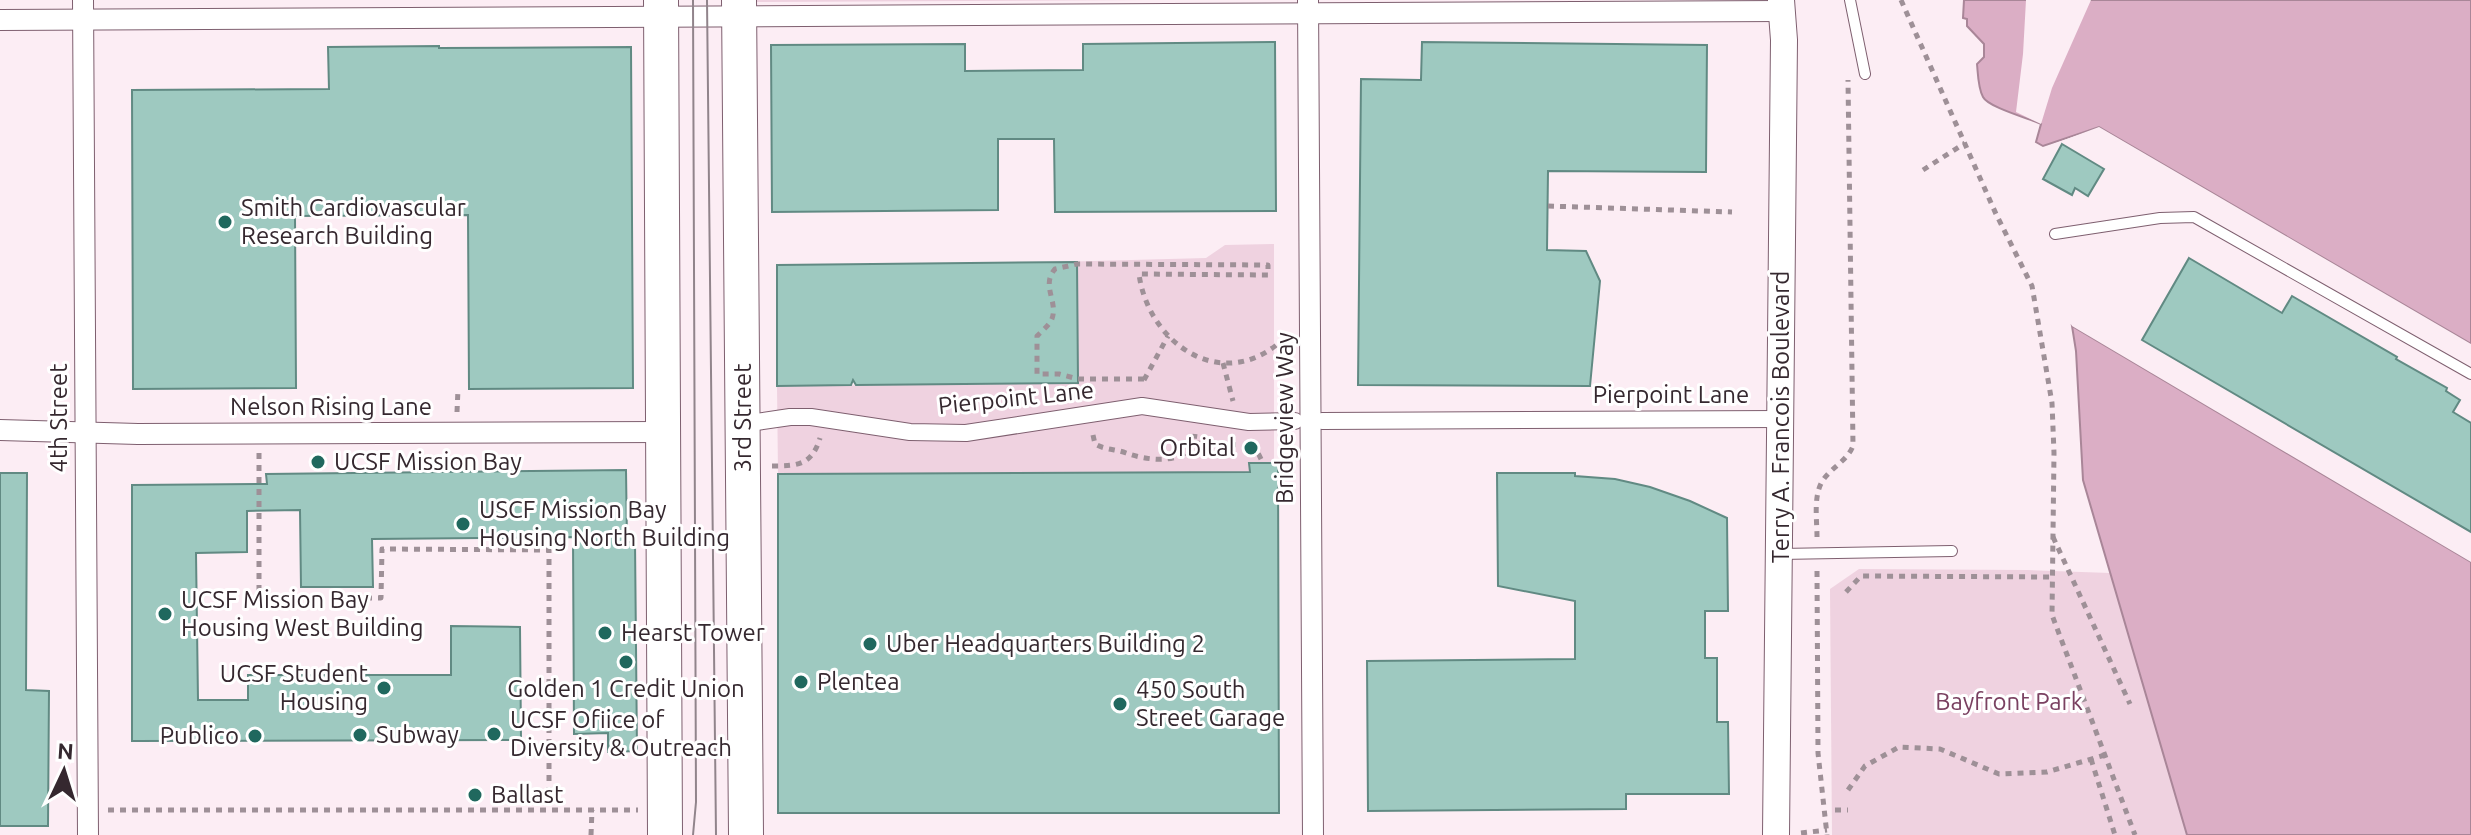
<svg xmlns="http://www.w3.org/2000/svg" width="2471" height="835" font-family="Ubuntu,sans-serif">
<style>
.green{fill:#efd2e0}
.water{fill:#dbaec5;stroke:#a98698;stroke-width:2}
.pier{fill:#fcedf4}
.building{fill:#9ec9c0;stroke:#618a83;stroke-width:2}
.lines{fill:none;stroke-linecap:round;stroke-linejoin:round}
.service-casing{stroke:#7e5f6f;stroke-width:12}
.pedestrian-casing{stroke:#7e5f6f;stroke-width:18}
.minor-casing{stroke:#7e5f6f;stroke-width:22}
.tertiary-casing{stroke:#7e5f6f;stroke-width:28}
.primary-casing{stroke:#7e5f6f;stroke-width:36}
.path{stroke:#9e9097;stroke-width:5;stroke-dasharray:6 6;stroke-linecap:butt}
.service{stroke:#fff;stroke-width:10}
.pedestrian{stroke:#fff;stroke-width:16}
.minor{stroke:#fff;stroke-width:20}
.tertiary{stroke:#fff;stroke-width:26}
.primary{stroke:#fff;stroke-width:34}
.tram{stroke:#91848b;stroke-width:2}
.poi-dot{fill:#20685e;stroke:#fff;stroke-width:3}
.labels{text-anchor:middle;stroke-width:6;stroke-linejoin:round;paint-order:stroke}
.poi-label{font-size:24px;fill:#35282f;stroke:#fff;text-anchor:start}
.street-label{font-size:24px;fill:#35282f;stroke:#fff}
.park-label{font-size:24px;fill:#7a4161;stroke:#fff}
</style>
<rect width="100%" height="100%" fill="#fcedf4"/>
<g class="green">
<path d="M755,0H1147L755,2Z"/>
<path d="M1274,244V463H1250V472L778,474L777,386L1020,384L1019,263L1206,258L1225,245Z"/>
<path d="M1859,569L2027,570L2110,573L2187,835H1832L1830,589Z"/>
</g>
<g class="water">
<path d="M1964,0H2471V344L2099,127L2043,146L2036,142L2041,124C2027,118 1988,107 1983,97C1978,88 1978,74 1977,64L1984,57V44L1967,26V19L1963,18Z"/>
<path d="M2072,326L2471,562V835H2187L2083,480L2076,351Z"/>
</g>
<g class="pier">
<path d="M2026,0H2091L2052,88L2041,124L2016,112L2023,54Z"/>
<path d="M2099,127L2471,344V348L2099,132L2045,150L2040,149Z"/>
<path d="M2070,322L2471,557V562L2072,326Z"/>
</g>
<g class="building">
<path d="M1275,42L1276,211L1055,212L1054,139H998V210L772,212L771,45L965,44V71L1083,70V44Z"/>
<path d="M1422,42L1707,45L1706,172L1548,171L1547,250L1586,251L1600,281L1590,386L1358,385L1361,79L1421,80Z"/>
<path d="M439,46V48L631,47L633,388L469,389L468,215L295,216L296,388L133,389L132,90L329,89L328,47Z"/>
<path d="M2062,144L2104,169L2088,196L2075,188L2072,195L2043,179Z"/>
<path d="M2189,258L2282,313L2292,296L2397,357L2396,359L2447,388L2446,391L2460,400L2453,412L2471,423V532L2142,340Z"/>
<path d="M1077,262L1078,383L856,385L853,380L851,385L777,386V265Z"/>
<path d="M1249,463H1278L1279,813H778V474L1250,472Z"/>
<path d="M626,470L627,542H635L637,751L608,752V733L574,734L573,537L372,539L373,587H301L300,510L247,511V552L196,553L198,700H248V675H451V626L520,627L521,740L132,741V485L267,484L266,474Z"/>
<path d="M0,473H27L26,690L49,691L48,826H0Z"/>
<path d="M1497,473H1575V476L1615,479L1650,487L1690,501L1727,518L1728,611H1705V658H1717V722H1728L1729,794H1626V809L1368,811L1367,661L1575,659V601L1498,586Z"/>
</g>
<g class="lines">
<g class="service-casing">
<g id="service">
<path d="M1850,0L1865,74"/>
<path d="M2055,234L2160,218L2194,217L2471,374"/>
<path d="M1780,554L1952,551"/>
</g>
</g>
<g class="pedestrian-casing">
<g id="pedestrian">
<path d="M1322,421L1780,419"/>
<path d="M743,424L790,417H811L910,432L966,433L1142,406L1249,422L1295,421"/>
</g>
</g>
<g class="minor-casing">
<g id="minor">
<path d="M83,0L88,835"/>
<path d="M1308,0L1313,835"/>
<path d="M0,20L1782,11"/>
<path d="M0,430L138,434L663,432"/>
</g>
</g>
<g class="tertiary-casing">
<path id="tertiary" d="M1776,835L1784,40L1781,0"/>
</g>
<g class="primary-casing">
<g id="primary">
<path d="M661,0L665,835"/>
<path d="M739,0L746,835"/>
</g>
</g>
<g class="path">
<path d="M1901,0L1996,214L2032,286L2052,403L2054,453L2052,615L2135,835"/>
<path d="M1923,170L1965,143"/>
<path d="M1548,206L1732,212"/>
<path d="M1223,363L1233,401"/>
<path d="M1144,379H1078L1059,374H1037V336C1042,331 1048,326 1051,321C1060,303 1040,286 1055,269L1077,264L1268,265V275L1139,274C1148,342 1219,393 1279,343"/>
<path d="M1144,380L1168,336"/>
<path d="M457,412L458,389"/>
<path d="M1093,435L1095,444C1105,450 1116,449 1126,453C1148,461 1192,467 1195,434"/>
<path d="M1194,443L1241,445"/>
<path d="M1255,443L1254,445L1263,463"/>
<path d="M259,453V598H381L382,549L549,550V810"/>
<path d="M772,466C798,466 812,465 820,438"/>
<path d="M1817,537C1817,519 1813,495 1823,480C1832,467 1847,461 1853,446L1848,80"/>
<path d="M2053,537L2130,704"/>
<path d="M1817,571L1818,753L1827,835"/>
<path d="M1846,592L1861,576L2051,577"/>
<path d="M2091,759L2115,835"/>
<path d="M1848,790L1865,766L1899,747L1940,749L1999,774L2047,772L2105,755"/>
<path d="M108,810H638"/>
<path d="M1835,810H1848"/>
<path d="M1801,833L1827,830"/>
<path d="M591,835L592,810"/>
</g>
<use href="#service" class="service"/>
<use href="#pedestrian" class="pedestrian"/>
<use href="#minor" class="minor"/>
<use href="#tertiary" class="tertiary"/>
<use href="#primary" class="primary"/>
<g class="tram">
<path d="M693,0L696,802L693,835"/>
<path d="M707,0L716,835"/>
</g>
</g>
<g class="poi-dot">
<circle cx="225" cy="222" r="8"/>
<circle cx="1251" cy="448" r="8"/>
<circle cx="318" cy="462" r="8"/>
<circle cx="463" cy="524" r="8"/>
<circle cx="165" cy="614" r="8"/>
<circle cx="605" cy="633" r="8"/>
<circle cx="870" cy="644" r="8"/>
<circle cx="626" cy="662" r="8"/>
<circle cx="801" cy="682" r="8"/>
<circle cx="384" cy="688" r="8"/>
<circle cx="1120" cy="704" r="8"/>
<circle cx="494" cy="734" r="8"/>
<circle cx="360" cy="735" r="8"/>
<circle cx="255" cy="736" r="8"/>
<circle cx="475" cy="795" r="8"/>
</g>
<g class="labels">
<g class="poi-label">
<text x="241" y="216">Smith Cardiovascular<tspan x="241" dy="28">Research Building</tspan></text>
<text x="1235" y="456" text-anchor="end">Orbital</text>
<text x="334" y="470">UCSF Mission Bay</text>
<text x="479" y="518">USCF Mission Bay<tspan x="479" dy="28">Housing North Building</tspan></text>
<text x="181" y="608">UCSF Mission Bay<tspan x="181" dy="28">Housing West Building</tspan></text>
<text x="621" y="641">Hearst Tower</text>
<text x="886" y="652">Uber Headquarters Building 2</text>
<text x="368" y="682" text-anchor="end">UCSF Student<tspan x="368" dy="28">Housing</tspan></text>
<text x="817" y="690">Plentea</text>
<text x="626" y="697" text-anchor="middle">Golden 1 Credit Union</text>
<text x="1136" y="698">450 South<tspan x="1136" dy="28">Street Garage</tspan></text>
<text x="510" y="728">UCSF Ofiice of<tspan x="510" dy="28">Diversity &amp; Outreach</tspan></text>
<text x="376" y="743">Subway</text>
<text x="239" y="744" text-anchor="end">Publico</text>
<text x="491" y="803">Ballast</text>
</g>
<g class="street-label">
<text x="1671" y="403">Pierpoint Lane</text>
<text transform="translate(1016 398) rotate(-6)" y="8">Pierpoint Lane</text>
<text x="331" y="415">Nelson Rising Lane</text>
<text transform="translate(1781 417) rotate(-90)" y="8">Terry A. Francois Boulevard</text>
<text transform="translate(59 418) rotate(-90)" y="8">4th Street</text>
<text transform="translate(743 418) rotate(-90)" y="8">3rd Street</text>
<text transform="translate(1285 418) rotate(-90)" y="8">Bridgeview Way</text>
</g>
<g class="park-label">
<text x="2009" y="710">Bayfront Park</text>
</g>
</g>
<g transform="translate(64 771) rotate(4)" stroke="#ffffff" stroke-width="6" paint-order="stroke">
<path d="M0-6L14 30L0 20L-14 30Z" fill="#35282f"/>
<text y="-12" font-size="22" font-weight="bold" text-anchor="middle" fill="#35282f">N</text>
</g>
</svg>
